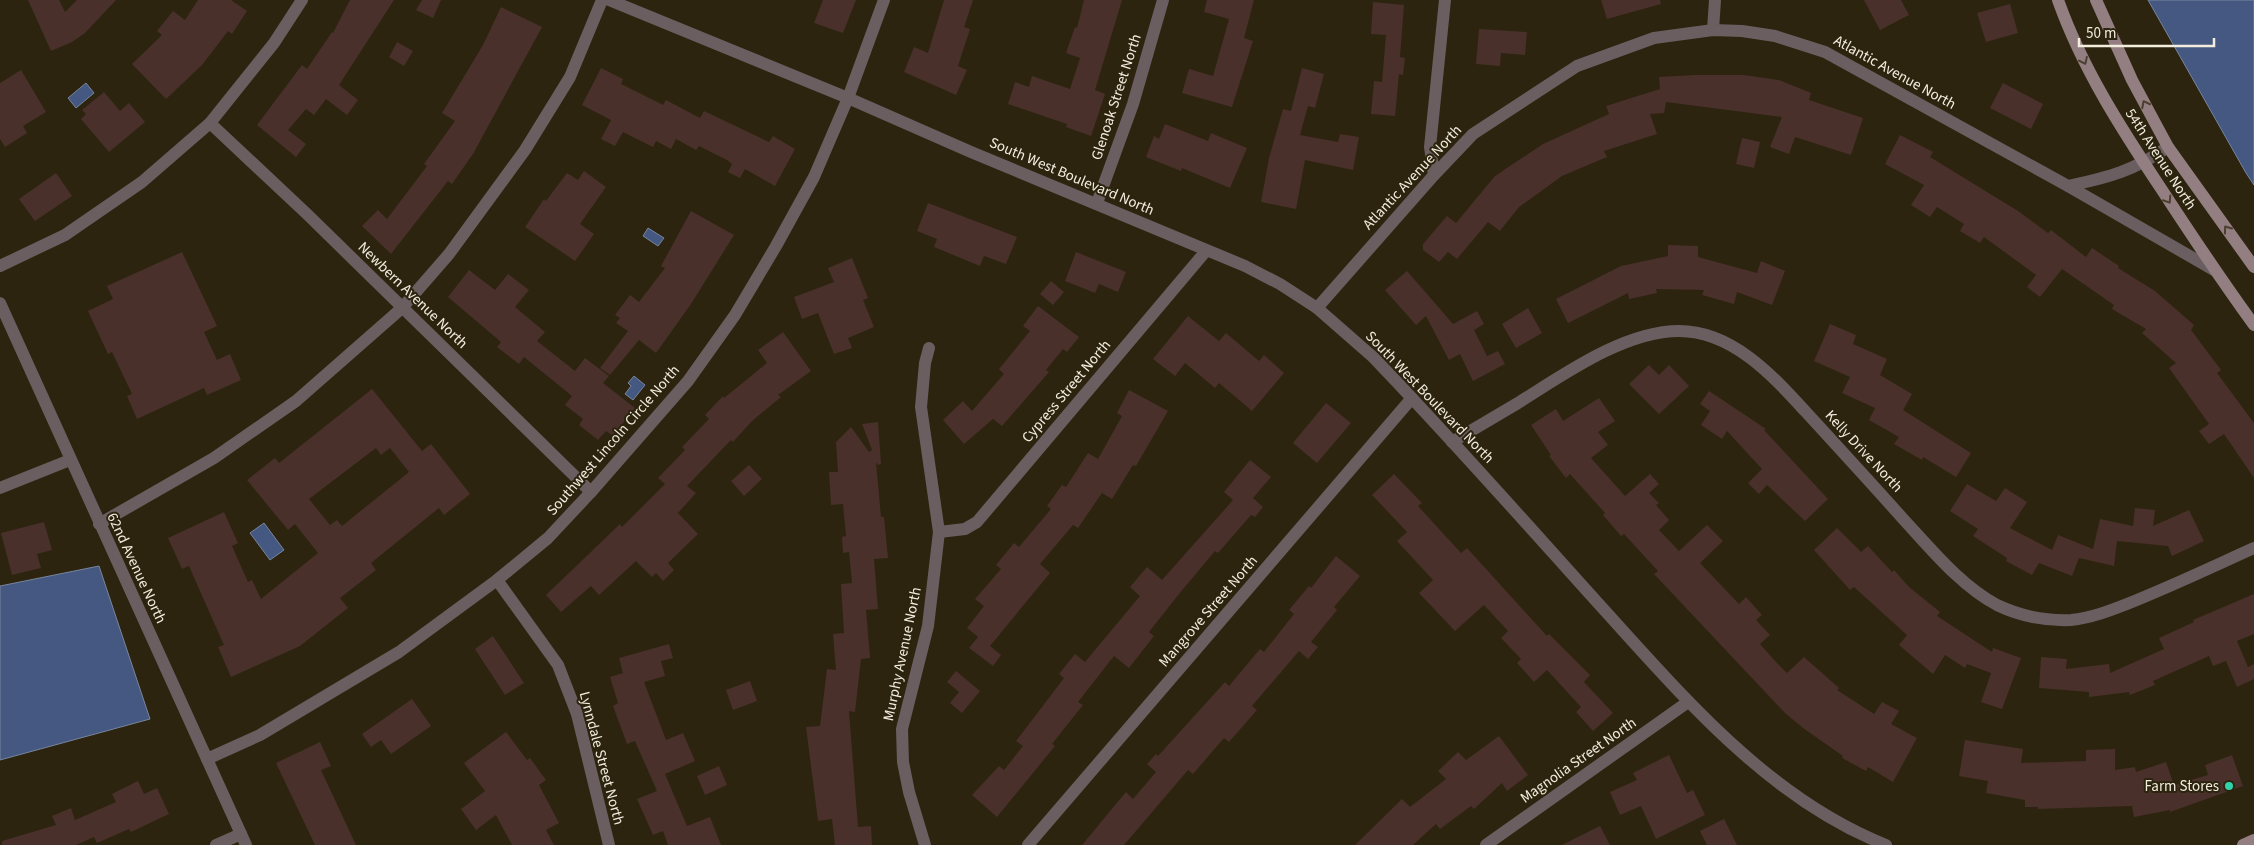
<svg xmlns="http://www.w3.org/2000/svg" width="2254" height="845" font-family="'Source Sans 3',sans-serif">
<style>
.water{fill:#445881;stroke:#78859d}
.building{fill:#49302b;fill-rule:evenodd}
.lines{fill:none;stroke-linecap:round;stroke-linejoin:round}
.minor{stroke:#6b5e60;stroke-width:12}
.tertiary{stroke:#6b5e60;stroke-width:12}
.secondary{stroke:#937e81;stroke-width:12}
.oneway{stroke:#4b3f30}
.poi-dot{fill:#2fd4aa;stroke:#2c240e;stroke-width:2}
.labels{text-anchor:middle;stroke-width:4;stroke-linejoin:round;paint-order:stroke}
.street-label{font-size:15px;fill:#f2eddf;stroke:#2c240e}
.poi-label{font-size:15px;fill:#f2eddf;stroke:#2c240e;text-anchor:end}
</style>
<rect width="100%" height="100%" fill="#2c240e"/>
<g class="water">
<path d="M2148,0H2254V185L2246,173Z"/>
<path d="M86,83L94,93L76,108L68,98Z"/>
<path d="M648,228L664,238L658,246L643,236Z"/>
<path d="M634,376L645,385L633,400L625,394L631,386L628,383Z"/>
<path d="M264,523L284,550L270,560L250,533Z"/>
<path d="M99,566L150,719L0,760V586Z"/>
</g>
<g class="building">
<path d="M28,0H59L65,12L77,0H116L85,33L72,42L51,51Z"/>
<path d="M198,0H231L247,11L232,34L228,31L202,65L166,99L132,64L162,35L157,31L173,11L185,20Z"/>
<path d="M350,0H394L339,85L358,100L347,115L326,99L314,115L306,109L288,130L306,144L296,157L257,125L302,65L307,69L332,32L333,33Z"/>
<path d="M422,0H441L433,18L416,10Z"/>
<path d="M823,0H856L843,33L814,23Z"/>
<path d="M944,0H973L964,27L970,29L958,66L967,70L956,95L904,72L914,47L928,53Z"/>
<path d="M1084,0H1122L1095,90L1105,94L1091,136L1066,127L1067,124L1008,104L1015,82L1029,87L1032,76L1070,89L1080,58L1066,53L1075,27L1077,28Z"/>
<path d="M1207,0H1254L1244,38L1253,41L1232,107L1182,93L1189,69L1213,76L1229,19L1204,12Z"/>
<path d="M1601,0H1660L1661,4L1607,19Z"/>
<path d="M1864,0H1901L1909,15L1880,30Z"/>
<path d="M1373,2L1404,5L1400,57L1405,58L1403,75L1399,74L1395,116L1371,114L1374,81L1382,82L1386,35L1371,34Z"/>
<path d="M2010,4L2018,33L1986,42L1977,13Z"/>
<path d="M501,7L542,27L473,154L452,184L448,181L391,254L362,226L378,210L387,219L427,166L424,164L455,121L442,113L483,45Z"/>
<path d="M1479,29L1527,32L1525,55L1501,53L1500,66L1476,64Z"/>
<path d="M397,42L413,51L404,66L389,57Z"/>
<path d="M601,68L623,79L621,84L663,105L666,100L700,118L704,111L769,142L773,136L795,149L775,186L745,169L740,178L728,172L732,164L727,160L699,146L696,150L676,139L671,149L656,141L653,147L623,132L615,146L601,139L611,120L582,105Z"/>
<path d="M1302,68L1324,74L1315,108L1308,106L1300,135L1338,142L1340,134L1359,137L1353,170L1305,160L1296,209L1261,202L1269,158L1283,109L1291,111Z"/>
<path d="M21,70L46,112L23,126L27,133L5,147L0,139V83Z"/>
<path d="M1695,75H1743L1779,80L1811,93L1809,100L1863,118L1851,155L1795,137L1789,154L1770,147L1782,117L1666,102L1664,113L1650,114L1657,134L1604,151L1607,157L1562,176L1519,207L1500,231L1488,222L1457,259L1448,252L1439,262L1423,250V244L1447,216L1456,223L1495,176L1543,144L1609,114L1606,106L1660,89L1659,77Z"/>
<path d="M2003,83L2043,104L2031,129L1990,108Z"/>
<path d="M104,92L120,111L129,103L145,122L109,152L81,119L86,114L82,110Z"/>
<path d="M1165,124L1208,141L1211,133L1247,148L1230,188L1182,168L1181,171L1146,157L1154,136L1159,139Z"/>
<path d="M1900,135L1933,152L1930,157L2018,211L2048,233L2051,230L2086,257L2092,248L2119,266L2118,268L2155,291L2194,325L2191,330L2221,370L2217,373L2254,423V478L2224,434L2209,444L2199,431L2209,424L2169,368L2176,363L2142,333L2146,329L2112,309L2114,305L2062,269L2040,297L2027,287L2036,275L1984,237L1980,243L1960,231L1964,224L1937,207L1930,217L1911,205L1924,185L1885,164Z"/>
<path d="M1742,138L1760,142L1754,168L1736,164Z"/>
<path d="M584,171L606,187L580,224L594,234L575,261L525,227L544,199L546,201L567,173L578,180Z"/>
<path d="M56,173L72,196L35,221L19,199Z"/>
<path d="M928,203L1017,237L1006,264L984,256L980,266L934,247L937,239L917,231Z"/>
<path d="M691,211L734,235L691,304L656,353L639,340L610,375L600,368L628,331L616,323L620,318L615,315L630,295L639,302L665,268L661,266Z"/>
<path d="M1668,245L1698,246V257L1757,273L1761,261L1785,271L1772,305L1737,292L1734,304L1702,295L1704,290L1656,289L1657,293L1629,299L1628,293L1568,323L1556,299L1621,266L1668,256Z"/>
<path d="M182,252L217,326L204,332L217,360L230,354L241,380L207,395L204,388L137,419L127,396L132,394L112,352L108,354L88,311L113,299L107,286Z"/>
<path d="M1076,252L1126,272L1118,292L1099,284L1095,293L1065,281Z"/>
<path d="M852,258L868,298L863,300L874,327L848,338L852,348L834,354L818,313L802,319L794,297L834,282L828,268Z"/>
<path d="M469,270L495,290L508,274L529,290L515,307L545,332L537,341L575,371L585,358L609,376L603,383L635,408L613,436L606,431L598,440L579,425L583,419L565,405L572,396L524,357L519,364L497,347L501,342L448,297Z"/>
<path d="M1407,271L1453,324L1477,311L1484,324L1474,330L1487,356L1498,351L1505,364L1473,381L1460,354L1449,360L1426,316L1416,325L1385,290Z"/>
<path d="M1051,281L1064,292L1053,305L1040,294Z"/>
<path d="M1038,306L1079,337L1067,352L1063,349L1046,370L1049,372L1002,426L993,419L964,444L943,420L963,401L972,411L1004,374L999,369L1030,331L1023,326Z"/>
<path d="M1528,308L1542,333L1516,348L1502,324Z"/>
<path d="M1188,316L1219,341L1226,333L1259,361L1264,355L1284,373L1252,411L1219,383L1215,388L1185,363L1175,376L1153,359Z"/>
<path d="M1830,324L1856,335L1853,344L1887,359L1880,375L1912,394L1903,410L1971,453L1956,477L1923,457L1922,460L1894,444L1899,437L1869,420L1875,408L1842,393L1850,377L1814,361Z"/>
<path d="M783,332L811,371L778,395L781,397L752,421L733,442L731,440L687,486L696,493L678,513L698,534L668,563L674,570L663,581L656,573L652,577L636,561L599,595L591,586L561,612L546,595L620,524L622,527L665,484L658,478L685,450L682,447L709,419L705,415L723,396L724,398L767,363L758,350Z"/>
<path d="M1649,365L1659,375L1669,365L1689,386L1659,414L1629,384Z"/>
<path d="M372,389L422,451L431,444L470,494L444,515L439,508L371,563L376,570L340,598L348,608L300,646L231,677L218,647L224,645L204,600L189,566L182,569L168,538L224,512L238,543L232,546L248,582L252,580L261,599L318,553L295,524L288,530L247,480L275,458L279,463ZM376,448L381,455L390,448L409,472L342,526L337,520L330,525L309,499Z"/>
<path d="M1129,390L1168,411L1136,466L1133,465L1112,499L1102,493L1078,528L1073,525L1040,564L1050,573L990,646L1001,655L993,666L969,648L978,637L967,628L984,606L975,599L1001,569L996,565L1014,543L1019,547L1051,509L1047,506L1062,485L1066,487L1088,453L1098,459L1122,416L1117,413Z"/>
<path d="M1709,391L1766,429L1764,430L1828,499L1805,521L1767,485L1759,494L1748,483L1762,469L1727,431L1722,439L1701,425L1710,411L1700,404Z"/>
<path d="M1599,398L1615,421L1598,432L1608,445L1591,458L1625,496L1650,474L1659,484L1649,493L1659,503L1656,505L1669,520L1659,530L1679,551L1707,525L1723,541L1700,563L1739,604L1746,597L1762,615L1756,620L1770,635L1760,644L1775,661L1787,673L1804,657L1839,688L1837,690L1874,714L1882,702L1899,711L1891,724L1917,738L1893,782L1868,767L1866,771L1842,758L1843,756L1803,728L1785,713L1654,574L1658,571L1624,534L1621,536L1603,515L1605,513L1570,474L1566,478L1549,456L1551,455L1531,425L1556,409L1563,421Z"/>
<path d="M1326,403L1351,423L1317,463L1293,443Z"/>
<path d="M878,422L881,464L878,465L876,462L881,517H884L888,558L874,559L878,609L866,610L870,658L861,659L855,712L849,711L858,827L871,826L872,845H835L832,819L818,821L806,727L820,726L827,669L836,670L833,634L844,633L841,584L852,583L849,552L843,553L842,537L846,536L843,504L831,505L829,472H838L836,442L851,427L869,452L872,450L862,424Z"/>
<path d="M1250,460L1271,477L1253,498L1263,507L1255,517L1251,515L1218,553L1215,551L1179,594L1149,632L1154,636L1129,668L1114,656L1078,702L1083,705L1052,744L1055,746L997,817L972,795L999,766L1004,770L1023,746L1016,741L1064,678L1059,674L1075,654L1085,662L1140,596L1130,587L1147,567L1162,580L1233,500L1224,492Z"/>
<path d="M749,465L762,479L744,496L731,481Z"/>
<path d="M1394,474L1422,503L1418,506L1461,553L1467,548L1547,636L1549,634L1590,675L1584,682L1613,713L1593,731L1576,712L1581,707L1547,670L1534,682L1517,663L1521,659L1501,638L1508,631L1484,605L1455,631L1419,593L1433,580L1397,541L1407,532L1372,495Z"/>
<path d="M1967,484L1996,501L2005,488L2027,502L2010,528L2052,550L2058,535L2093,549L2100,519L2133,526L2135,508L2155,510L2153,526L2189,510L2204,541L2172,556L2168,546L2117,541L2114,566L2079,558L2072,576L2039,563L2032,575L2006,561L2007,558L1973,536L1978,529L1950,511Z"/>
<path d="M44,522L52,550L37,554L41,568L12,575L1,533Z"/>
<path d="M1837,528L1861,552L1868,546L1892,572L1894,570L1909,587L1940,612L1937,616L1992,652L1993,648L2021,658L2002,709L1981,702L1991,673L1967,664L1965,668L1945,655L1933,674L1899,645L1907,635L1854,587L1850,590L1814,550Z"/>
<path d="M1336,556L1360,576L1334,607L1337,610L1311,642L1318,647L1308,659L1299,651L1252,706L1257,710L1229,742L1224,738L1193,774L1188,770L1124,845H1082L1126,792L1133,799L1156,772L1147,764L1156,754L1158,756L1225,682L1229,686L1260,649L1264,652L1294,614L1289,610L1309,586L1311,588Z"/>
<path d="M2254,594V634L2237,641L2248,667L2254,664V679L2237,687L2226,661L2213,666L2209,656L2153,681L2155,685L2130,695L2129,692L2089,697V692L2039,688L2041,657L2067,659L2066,669L2109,664L2110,673L2164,649L2159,638L2194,622L2193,620Z"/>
<path d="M493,636L524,683L505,695L475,649Z"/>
<path d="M669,644L673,658L661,661L665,676L644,682L666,740L683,733L695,761L665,774L687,826L710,817L721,845H668L663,831L653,835L637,799L657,791L635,741L627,744L613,706L618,703L610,677L623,673L619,658Z"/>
<path d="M956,671L980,691L962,713L950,703L959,692L947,682Z"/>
<path d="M750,681L757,701L733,710L726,690Z"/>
<path d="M412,699L431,726L391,754L381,740L371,747L362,734Z"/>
<path d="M506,732L527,760L530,758L546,780L539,785L559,823L546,830L554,845H512L496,815L476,830L461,809L485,791L464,763Z"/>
<path d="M1499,736L1528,775L1507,791L1502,783L1474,809L1471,806L1440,829L1436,824L1413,845H1355L1402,799L1410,807L1446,779L1438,771L1458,752L1466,760Z"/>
<path d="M1965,740L2023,749L2021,763L2086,761V750L2115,749V770L2135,767L2136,772L2166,762L2174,785L2208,775L2205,765L2232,755L2243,786L2170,812V810L2134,817L2132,806L2038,809V807H2025V800L1986,793L1988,781L1959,776Z"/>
<path d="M320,742L331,766L321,770L356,845H315L276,763Z"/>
<path d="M1669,755L1687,793L1693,790L1705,815L1656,839L1641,806L1620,815L1610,792L1637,780L1633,773Z"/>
<path d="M719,766L727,785L705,795L697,776Z"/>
<path d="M138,781L144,794L157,788L169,814L131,832L129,829L97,843L94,837L76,845H2V841L56,825L52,816L71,808L75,820L116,802L112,794Z"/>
<path d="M1724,819L1737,845H1707L1700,831Z"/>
<path d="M1600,826L1610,845H1562Z"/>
</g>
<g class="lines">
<g class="minor">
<path d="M609,0L848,98L971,152L1245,266L1280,284L1317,308L1373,357C1450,437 1523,520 1597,602C1681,694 1767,798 1886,845"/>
<path d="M1713,30L1715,0"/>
<path d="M210,123L308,215L591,492"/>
<path d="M1434,175L1430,147L1445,0"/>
<path d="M2068,186C2110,177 2133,171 2168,147"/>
<path d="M1097,203L1133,104L1163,0"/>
<path d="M0,266L65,235L142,182L210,123L274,43L302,0"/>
<path d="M1317,308L1434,175L1473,134L1577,66L1654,38L1713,30L1742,31L1775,36L1825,52L2068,186L2214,270"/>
<path d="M1452,442C1474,429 1496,416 1518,403C1563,375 1624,331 1679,331C1732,331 1772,375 1805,411C1838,447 1872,484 1905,521C1931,549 1962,587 1997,605C2020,616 2046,621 2071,620C2091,618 2109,611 2127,604C2170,587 2212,567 2254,548"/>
<path d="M0,488L70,460"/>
<path d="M99,524L214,458L296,401L402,308L449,254L525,150L570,77L602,0"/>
<path d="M939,532L965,529L977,522L1206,251"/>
<path d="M497,580L558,665L577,714L609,845"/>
<path d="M207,759L260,735L399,652L497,580L548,538L591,492L688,381L735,315L776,246L814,177L848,98L884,0"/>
<path d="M216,845L241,834"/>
<path d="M925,845L909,792L903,762L902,729L928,626L939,532L921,407L925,363L929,348"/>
<path d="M1028,845L1412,398"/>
<path d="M1486,845L1688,702"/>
</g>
<path class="tertiary" d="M0,303L246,845"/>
<g class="secondary">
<path d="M2058,0C2082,68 2122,130 2162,190C2192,236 2222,281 2254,325"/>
<path d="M2096,0L2132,80L2168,147L2254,267"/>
<path d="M2243,845L2254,840"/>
</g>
</g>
<defs><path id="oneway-chevron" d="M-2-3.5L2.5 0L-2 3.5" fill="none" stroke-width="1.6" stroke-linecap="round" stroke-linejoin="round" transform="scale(1.25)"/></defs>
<g class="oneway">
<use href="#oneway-chevron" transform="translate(2084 61) rotate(65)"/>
<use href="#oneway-chevron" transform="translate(2145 104) rotate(-117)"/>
<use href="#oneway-chevron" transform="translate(2168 200) rotate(57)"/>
<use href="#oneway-chevron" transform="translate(2227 229) rotate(-126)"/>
</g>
<circle class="poi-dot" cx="2229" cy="786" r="5"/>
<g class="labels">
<g class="street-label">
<text transform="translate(1895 72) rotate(29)" y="5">Atlantic Avenue North</text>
<text transform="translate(1116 97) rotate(-72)" y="5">Glenoak Street North</text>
<text transform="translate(2161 159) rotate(57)" y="5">54th Avenue North</text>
<text transform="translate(1072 176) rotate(23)" y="5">South West Boulevard North</text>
<text transform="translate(1412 177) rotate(-47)" y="5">Atlantic Avenue North</text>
<text transform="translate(413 295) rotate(44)" y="5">Newbern Avenue North</text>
<text transform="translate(1066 391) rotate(-50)" y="5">Cypress Street North</text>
<text transform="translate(1430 397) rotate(46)" y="5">South West Boulevard North</text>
<text transform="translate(613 440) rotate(-49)" y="5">Southwest Lincoln Circle North</text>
<text transform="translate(1864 451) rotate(47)" y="5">Kelly Drive North</text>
<text transform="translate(137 568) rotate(65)" y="5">62nd Avenue North</text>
<text transform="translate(1208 611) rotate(-49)" y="5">Mangrove Street North</text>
<text transform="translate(902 654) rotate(-78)" y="5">Murphy Avenue North</text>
<text transform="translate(602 758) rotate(75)" y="5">Lynndale Street North</text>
<text transform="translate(1578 760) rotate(-35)" y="5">Magnolia Street North</text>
</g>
<g class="poi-label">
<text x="2219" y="791">Farm Stores</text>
</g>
</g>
<path d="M2079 38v8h135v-8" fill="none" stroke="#f2eddf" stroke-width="2.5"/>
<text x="2086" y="38" font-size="15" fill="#f2eddf" stroke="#2c240e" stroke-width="4" paint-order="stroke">50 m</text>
</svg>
